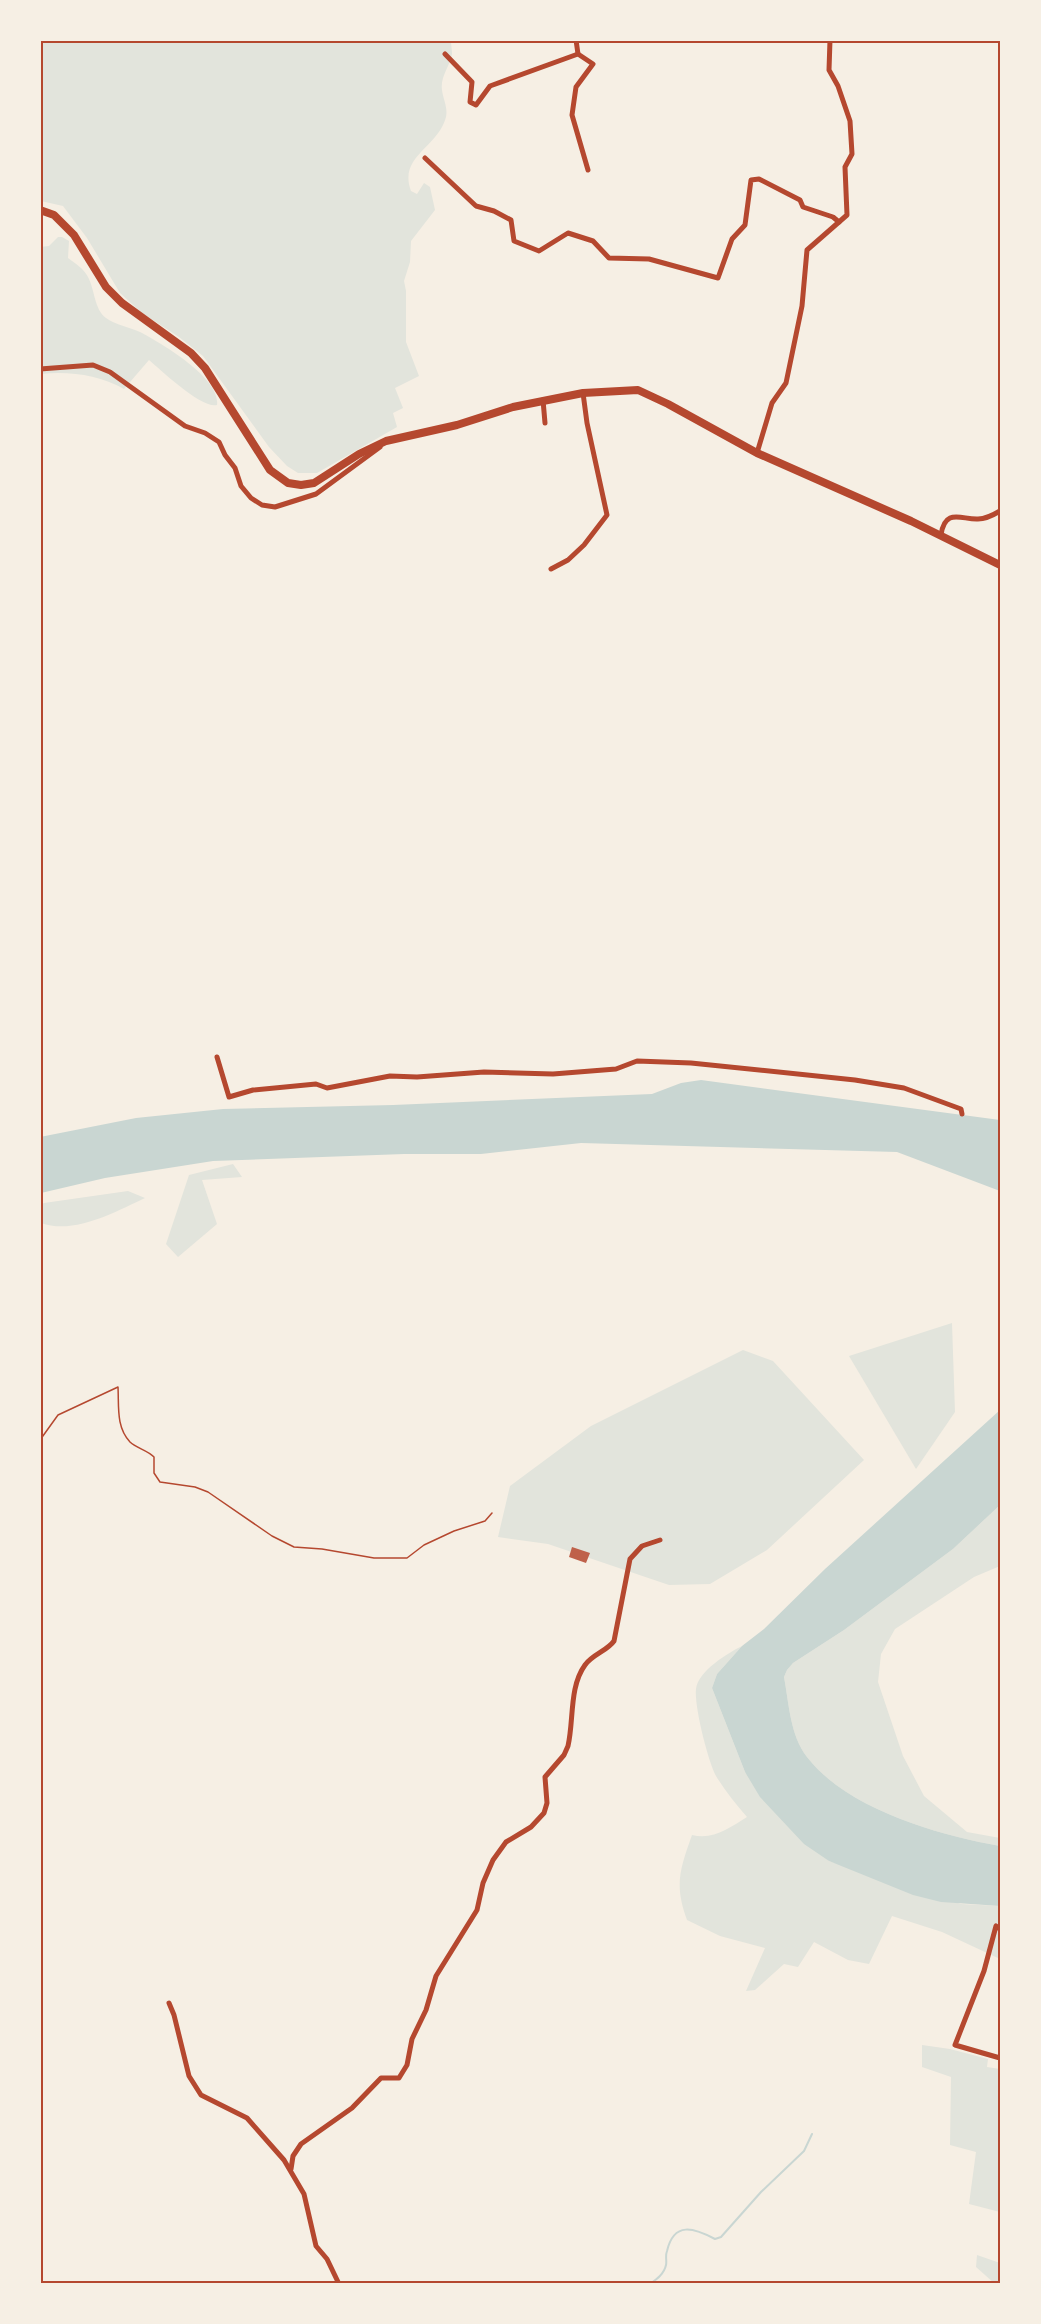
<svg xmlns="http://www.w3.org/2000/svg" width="1041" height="2324" font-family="Quicksand,sans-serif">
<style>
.green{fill:#e2e4dc}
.water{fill:#c9d6d2}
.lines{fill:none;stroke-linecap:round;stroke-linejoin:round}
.stream{stroke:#c9d6d2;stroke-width:2}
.building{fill:#bf614a}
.path{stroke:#b5482f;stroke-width:1.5}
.minor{stroke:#b5482f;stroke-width:5}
.secondary{stroke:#b5482f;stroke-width:8}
.neatline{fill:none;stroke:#b5482f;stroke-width:2}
</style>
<rect width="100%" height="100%" fill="#f6efe4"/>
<g class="green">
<path d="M41,41H451C451,45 452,50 452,54C450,66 440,77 442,90C443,99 448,107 446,117C438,148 398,156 411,191L417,194L424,183L430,187L435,210L411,241L410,262L404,281L406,291V342L419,376L395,388L403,408L393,413L397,427L317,473H298L287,466L269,447L203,356L179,337L142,313L120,293L87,238L63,206L41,201Z"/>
<path d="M58,237H62L69,241L68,258C76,264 83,268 88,277C95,290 94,309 106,318C116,325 129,327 140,332C161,343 221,378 217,405C202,409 162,371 149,360L124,389C99,375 69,371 41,374L40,247L49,246Z"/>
<path d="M233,1164L242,1177L202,1180L217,1224L178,1257L166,1244L189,1175Z"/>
<path d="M128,1191L145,1198C115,1212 74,1235 41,1223V1205L44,1203Z"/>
<path d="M952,1323L955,1412L916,1469L849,1356Z"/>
<path d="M743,1350L773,1361L864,1460L767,1550L710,1584L669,1585L548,1544L498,1537L510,1486L591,1426Z"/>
<path d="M1000,1505V1566L974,1577L895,1629L881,1654L878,1682L903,1756L924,1796L967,1832L1000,1838V1846C938,1835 847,1809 807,1757C790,1735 789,1703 784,1677L787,1670L793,1663L844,1630L953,1549Z"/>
<path d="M742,1646L717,1674L712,1688L745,1772L829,1861L961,1904L1000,1906V1959L942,1932L892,1916L869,1964L848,1960L814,1942L798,1967L784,1964L755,1990L746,1991L765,1948L720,1936L687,1920C674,1885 680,1869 692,1835C714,1840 729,1828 747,1817C736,1804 725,1791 716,1776C708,1761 694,1706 696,1689C698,1671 728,1653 742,1646Z"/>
<path d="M922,2045L950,2049L988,2059L987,2067L1000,2069V2212L969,2204L976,2152L950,2145L951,2077L922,2067Z"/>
<path d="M977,2255L1000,2263V2283H994L976,2267Z"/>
</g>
<g class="water">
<path d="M701,1080L1000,1120V1191L897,1152L581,1143L481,1154H404L213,1161L105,1178L41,1193L40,1137L136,1118L223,1109L393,1105L652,1094L681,1083Z"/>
<path d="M1000,1410V1505L953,1549L844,1630L793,1663L787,1670L784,1677C789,1703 790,1735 807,1757C847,1809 938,1835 1000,1846V1906L941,1902L913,1895L829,1861L804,1844L760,1797L745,1772L712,1688L717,1674L742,1646L764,1629L825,1569Z"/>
</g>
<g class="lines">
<path class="stream" d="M650,2284C657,2279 664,2274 666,2265C667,2261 665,2256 667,2251C674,2221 694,2228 715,2239L721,2237L761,2192L804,2151L812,2134"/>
</g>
<path class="building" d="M572,1547L590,1553L586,1563L569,1557Z"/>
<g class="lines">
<path class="path" d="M40,1440L58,1415L118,1387C119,1407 116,1427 130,1442C136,1448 147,1450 154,1457V1473L160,1482L195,1487L208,1492L272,1536L294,1547L322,1549L374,1558H407L424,1545L454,1531L485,1521L492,1513"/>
<g class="minor">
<path d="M576,40L578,54"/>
<path d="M445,54L472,82L470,102L476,105L490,86L578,54L593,64L576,87L572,115L588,170"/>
<path d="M425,158L476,206L494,211L511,220L514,241L539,251L568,233L593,241L609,258L649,259L718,278L732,239L745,225L751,180L759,179L800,200L803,207L833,217L839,222L847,215L845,167L852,154L850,121L838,86L829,70L830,40"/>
<path d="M40,369L93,365L110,372L185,426L205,433L219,442L225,455L235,468L241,486L251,498L262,505L275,507L316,494L380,447"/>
<path d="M543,400L545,423"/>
<path d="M757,453L772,403L786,383L802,306L807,250L839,222"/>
<path d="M941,535C945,507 962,520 978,519C985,519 995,514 1000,511"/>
<path d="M551,569L568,560L584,545L607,515L587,423L583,393"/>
<path d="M217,1057L229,1097L253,1090L316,1084L327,1088L390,1076L417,1077L484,1072L553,1074L616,1069L637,1061L691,1063L855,1080L904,1088L961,1109L962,1114"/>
<path d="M1000,1929L996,1926L984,1971L955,2045L1000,2058"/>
<path d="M169,2003L174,2015L189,2076L201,2095L247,2118L284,2160L304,2194L316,2246L327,2259L339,2284"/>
<path d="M291,2169L293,2156L301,2144L352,2108L381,2078H399L407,2065L412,2039L426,2010L436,1976L477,1910L483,1883L493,1860L506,1842L531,1827L544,1813L547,1803L545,1777L564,1755L568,1746C574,1720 569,1687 585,1665C593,1654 607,1651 614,1641L630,1559L642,1546L660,1540"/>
</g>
<path class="secondary" d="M40,210L54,215L74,235L106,287L122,303L191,353L205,368L270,470L288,483L301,485L314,483L359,454L386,441L457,425L513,407L583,393L638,390L668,404L757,453L911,521L1000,565"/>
</g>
<rect width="1041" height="2324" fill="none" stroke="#f6efe4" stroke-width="84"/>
<rect x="42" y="42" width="957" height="2240" class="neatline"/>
</svg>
